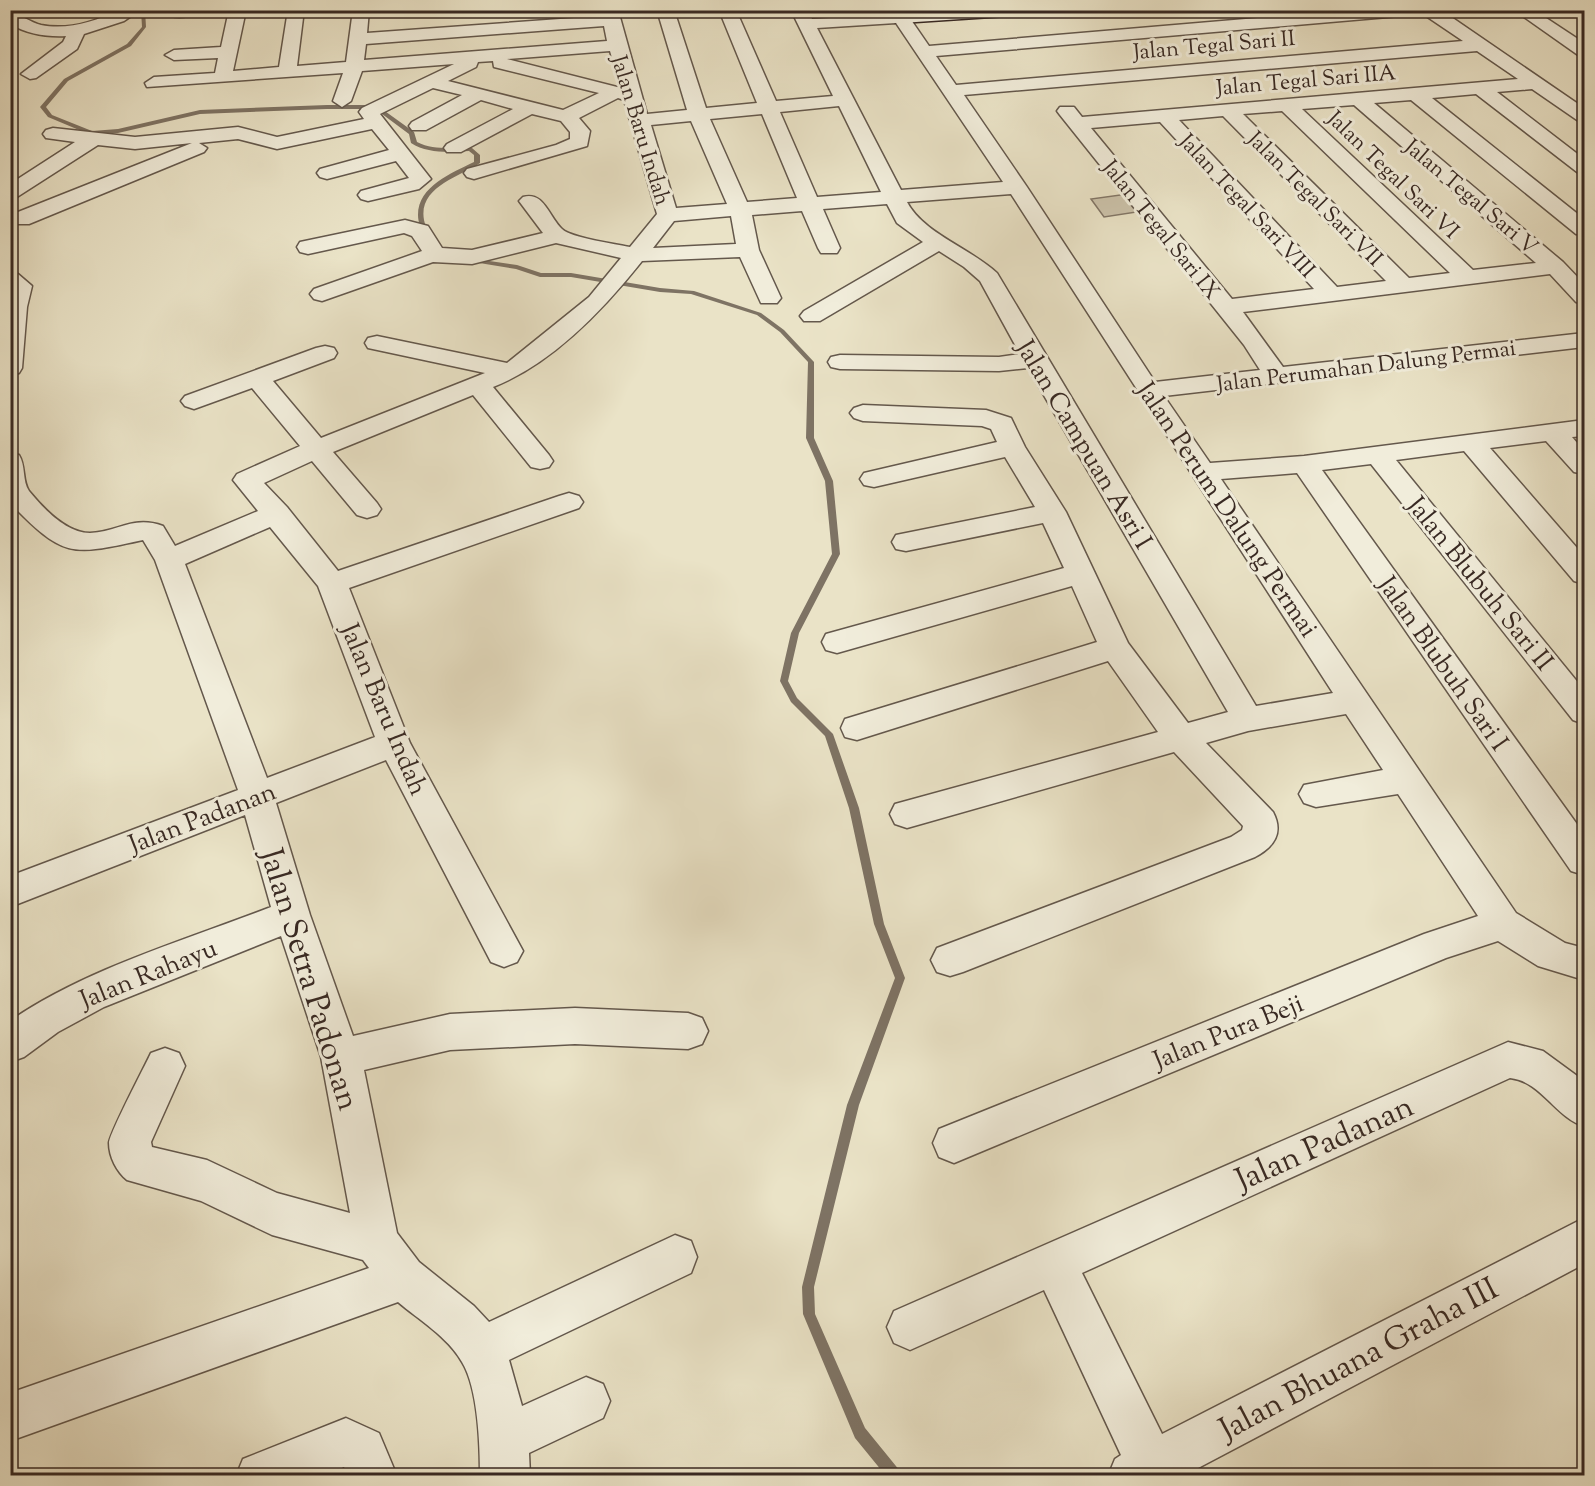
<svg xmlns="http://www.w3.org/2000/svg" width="1595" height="1486" font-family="'Sorts Mill Goudy',serif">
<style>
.green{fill:#ccc3ab;stroke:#827667;stroke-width:1.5}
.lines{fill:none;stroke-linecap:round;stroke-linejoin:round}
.stream{fill:#7e7364;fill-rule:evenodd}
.street-casing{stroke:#64584c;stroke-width:3}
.secondary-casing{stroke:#382923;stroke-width:3}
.street{fill:#f1eddb;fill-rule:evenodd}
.secondary{fill:#f1eddb;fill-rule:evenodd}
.labels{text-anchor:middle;stroke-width:6;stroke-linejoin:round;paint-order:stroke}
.far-street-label{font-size:22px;fill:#382923;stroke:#f1eddb}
.street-label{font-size:26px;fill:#382923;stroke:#f1eddb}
.near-street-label{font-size:32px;fill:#382923;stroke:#f1eddb}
</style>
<rect width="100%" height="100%" fill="#eae3c7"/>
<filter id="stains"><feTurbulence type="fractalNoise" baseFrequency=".00333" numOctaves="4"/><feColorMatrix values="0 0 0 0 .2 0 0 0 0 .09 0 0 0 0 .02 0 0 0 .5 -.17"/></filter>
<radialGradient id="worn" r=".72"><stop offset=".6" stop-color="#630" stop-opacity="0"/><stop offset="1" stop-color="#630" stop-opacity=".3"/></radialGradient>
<path class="green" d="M1142,192L1156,209L1104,217L1091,199Z"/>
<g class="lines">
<g class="stream">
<path d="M141,10H145L146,27L131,46L68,81L46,107L52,115L92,131L118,129L200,110L327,105H366L382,109L414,132L417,142C435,151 453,147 472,148L480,155V163C459,177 418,187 424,220C425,225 427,230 429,234L426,236C421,231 418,222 418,215C418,186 452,173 474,162V155L469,151C450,152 428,154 411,143L409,134L378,111L366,109H327L200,114L118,133L91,135L48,117L40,107L64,79L127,44L142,27Z"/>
<path d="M469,258L517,265L541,273H571L660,288L694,291L761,313L784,330L814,362V438L833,481L840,554L799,633L788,681L797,698L833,734L859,808L884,924L905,978L859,1105L814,1287L815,1314L865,1428L900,1471L902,1476H886L855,1438L803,1314L802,1287L847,1105L895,978L874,924L849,808L825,736L791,702L780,681L791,633L832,554L825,481L806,438L808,362L780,332L757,315L691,294L660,292L571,277H540L516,269L467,261L466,260Z"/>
</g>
<g class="street-casing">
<g id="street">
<path d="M118,10H140L124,21L84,34L77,49L36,78L30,79L21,74L63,42L66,36C47,37 27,34 10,24V12C21,15 30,22 41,25C67,30 95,22 118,10Z"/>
<path d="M169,10H203C196,17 180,18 170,16Z"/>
<path d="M229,10H246L233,71L279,67L288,10H304L297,66L346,62L353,10H369L367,33L602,16L601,10H618L647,114L687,110L657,10H674L706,108L757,103L719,10H736L776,101L833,96L791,10H808L812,19L907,14L929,46L1352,10H1441L1584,108V122L1577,120L1532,89L1497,92L1584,159V174L1577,172L1476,94L1432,98L1584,219V235L1576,234L1411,100L1374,103L1563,262L1584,284V304L1576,302L1550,274L1243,312L1283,367L1584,333V347L1164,396L1210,463L1304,456L1584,420V436L1572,437L1584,451V474L1574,472L1546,441L1490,448L1584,556V584L1574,581L1464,451L1396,460L1584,690V724L1573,720L1371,464L1322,470L1584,834V875L1571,871L1297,473L1221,479L1516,913L1565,943L1584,948V980L1538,966L1498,941L1446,958L954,1163L939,1157L933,1143L939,1129L1424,934L1478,916L1398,794L1316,807L1304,803L1299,794L1304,785L1383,770L1346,714L1248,731L1206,743L1273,812C1284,833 1274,847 1255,857L963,972L950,976L937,972L931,960L937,948L1231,837L1242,830L1243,826L1174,752L907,828L895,824L890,814L895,804L1158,732L1108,661L857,740L845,737L841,728L845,719L1097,642L1072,586L837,653L826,650L822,642L826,634L1064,568L1043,523L906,551L896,549L892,542L896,535L1035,507L1005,457L874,487L864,485L860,479L864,473L997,442L991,429L982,426L863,421L854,418L850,413L854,408L863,405L986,410L1011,418L1025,447L1066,512L1128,643L1188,723L1228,712L1028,368L999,371L840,369L831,367L828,362L831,357L840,355L999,357L1020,354L980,281L964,267L939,251L820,321H804L800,316L804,311L923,242L897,223L887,204L823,209L840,248L837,253H821L818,248L802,211L752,215L759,250L781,298L777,303H761L740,257L642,261C603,310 552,364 493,387L549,455L553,461L549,467L540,469L531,467L473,395L333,452L377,503L381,509L377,515L367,518L357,515L312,461L264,483L287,507L338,571L559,496L569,493L579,496L583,502L579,508L349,588L410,743L523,951L517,962L504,967L491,962L386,760L276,803L310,915L353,1036L450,1014L575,1008L688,1013L702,1018L708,1031L702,1044L688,1049L575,1044L450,1050L364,1070L397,1233L419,1262L474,1306L489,1322L675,1235L691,1241L697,1257L691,1273L509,1360L522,1406L586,1377L603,1384L610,1401L603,1418L529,1453L530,1476H480C480,1445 478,1388 462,1362C448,1337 419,1320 398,1302L10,1441V1393L369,1268L363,1260L272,1235L201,1201L127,1180C117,1172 109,1157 109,1143C110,1132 144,1068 151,1053L165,1048L179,1053L185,1066L151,1142L152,1147L207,1160L277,1193L350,1213L321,1057L281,936L104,1007L58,1032L24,1057L10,1062V1021C85,969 186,940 271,907L245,815L10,907V876L238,790L155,560L143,540C70,556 64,558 10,503V453L19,455C26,466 22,481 29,491C43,508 66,533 90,533C118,532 133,515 163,526L175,546L258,511L233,480L237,474L300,446L252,388L194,409L185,406L181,401L185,396L316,348L325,346L334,348L337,353L334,358L273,381L321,438L485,373L368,348L365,343L368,338L377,336L507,363L589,297L621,258L556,243L472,264L433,262L322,301L314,299L310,294L314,289L422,251L412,236L404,233L308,254L300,252L297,247L300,242L405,220L428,226L442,248L472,250L543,233L519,201L523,197C544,191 549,217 562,229C571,238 616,244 630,247L657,214L624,100L618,98L579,118L590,131L587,146L474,179L467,177L464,173L467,169L556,145L570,139V132L561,121L532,114L461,152H447L444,148L447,144L513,109L481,100L426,130H412L409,126L412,122L462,95L433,88L380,114L431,179L419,189L368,201L361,199L358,195L361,191L409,178L396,161L327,179L320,177L317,173L320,169L389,150L372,129L277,149L238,139L199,143L207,148L204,152L29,224H13L10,219L13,214L192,143L135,149L98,145L17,197L10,199V184L75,142L46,138L43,134L46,130L53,128L135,137L238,127L277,137L364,119L359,112L362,108L454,64L362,71L351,101L342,107L333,101L343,73L147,87L145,83L154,77L215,73L218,58L174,60L165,55L174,50L221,47ZM1423,14L1463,41L956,85L936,56ZM896,23L1003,182L901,190L817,28ZM604,26L607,41L364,60L366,44ZM610,51L621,88L507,59ZM1477,51L1518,79L1082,117L1074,107H1060L1057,111L1060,115L1244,345L1260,370L1155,382L1027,187L964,95ZM493,61L494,67L599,93L563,110L448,81L476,67L478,62ZM1354,105L1536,263L1473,270L1302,109ZM839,106L881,192L817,197L780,112ZM1282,111L1450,273L1409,278L1243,114ZM762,114L797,198L747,202L710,119ZM1223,116L1386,281L1337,287L1179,120ZM691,121L727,204L676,208L651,125ZM1160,122L1314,289L1232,299L1091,128ZM1011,194L1333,693L1256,706L997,273C970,248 923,233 907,202ZM731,216L736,244L653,248L674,221ZM270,527L318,586L375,737L267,778L185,564Z"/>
<path d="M1514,10H1534L1584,43V56L1578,55Z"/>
<path d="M10,272L18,274L32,286L27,307L22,368L19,373L10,375Z"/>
<path d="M1508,1042L1543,1051L1584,1081V1126C1556,1118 1541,1081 1510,1078L1082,1273L1162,1434L1584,1218V1264L1183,1476H1108L1115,1459L1121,1455L1044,1290L910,1350L894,1343L887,1327L894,1311Z"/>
<path d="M346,1418L379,1433L397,1476H348L344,1467L323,1476H236L243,1459Z"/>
</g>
</g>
<g class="secondary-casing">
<path id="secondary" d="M888,10L906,13L1029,10L1021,15L901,23L895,22Z"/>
</g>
<use href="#street" class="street"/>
<use href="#secondary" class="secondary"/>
</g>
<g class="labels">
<g class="far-street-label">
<text transform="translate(1214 44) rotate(-5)" y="8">Jalan Tegal Sari II</text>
<text transform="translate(1306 79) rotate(-5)" y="8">Jalan Tegal Sari IIA</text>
<text transform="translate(642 130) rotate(73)" y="8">Jalan Baru Indah</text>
<text transform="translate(1394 174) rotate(44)" y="8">Jalan Tegal Sari VI</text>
<text transform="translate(1472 196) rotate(40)" y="8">Jalan Tegal Sari V</text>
<text transform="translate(1316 198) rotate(45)" y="8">Jalan Tegal Sari VII</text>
<text transform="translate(1248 205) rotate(47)" y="8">Jalan Tegal Sari VIII</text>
<text transform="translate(1162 229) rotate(51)" y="8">Jalan Tegal Sari IX</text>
<text transform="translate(1366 365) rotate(-7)" y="8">Jalan Perumahan Dalung Permai</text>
</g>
<g class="street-label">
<text transform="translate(1085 444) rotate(59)" y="9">Jalan Campuan Asri I</text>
<text transform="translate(1228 509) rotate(56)" y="9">Jalan Perum Dalung Permai</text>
<text transform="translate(1481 583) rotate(51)" y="9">Jalan Blubuh Sari II</text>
<text transform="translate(1444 663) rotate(55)" y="9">Jalan Blubuh Sari I</text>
<text transform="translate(385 709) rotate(67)" y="9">Jalan Baru Indah</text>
<text transform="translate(202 817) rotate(-21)" y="9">Jalan Padanan</text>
<text transform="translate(148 973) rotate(-22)" y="9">Jalan Rahayu</text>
<text transform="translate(1228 1031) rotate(-22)" y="9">Jalan Pura Beji</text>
</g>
<g class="near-street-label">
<text transform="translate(311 979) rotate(73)" y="11">Jalan Setra Padonan</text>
<text transform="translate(1324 1142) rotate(-24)" y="11">Jalan Padanan</text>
<text transform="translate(1358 1358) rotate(-28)" y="11">Jalan Bhuana Graha III</text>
</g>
</g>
<rect width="1595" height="1486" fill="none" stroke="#eae3c7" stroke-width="36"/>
<rect x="12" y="12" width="1571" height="1462" fill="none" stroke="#382923" stroke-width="3"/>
<rect x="18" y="18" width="1559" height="1450" fill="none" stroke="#382923" stroke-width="1.5"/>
<rect width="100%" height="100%" filter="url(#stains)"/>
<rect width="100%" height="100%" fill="url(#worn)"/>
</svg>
